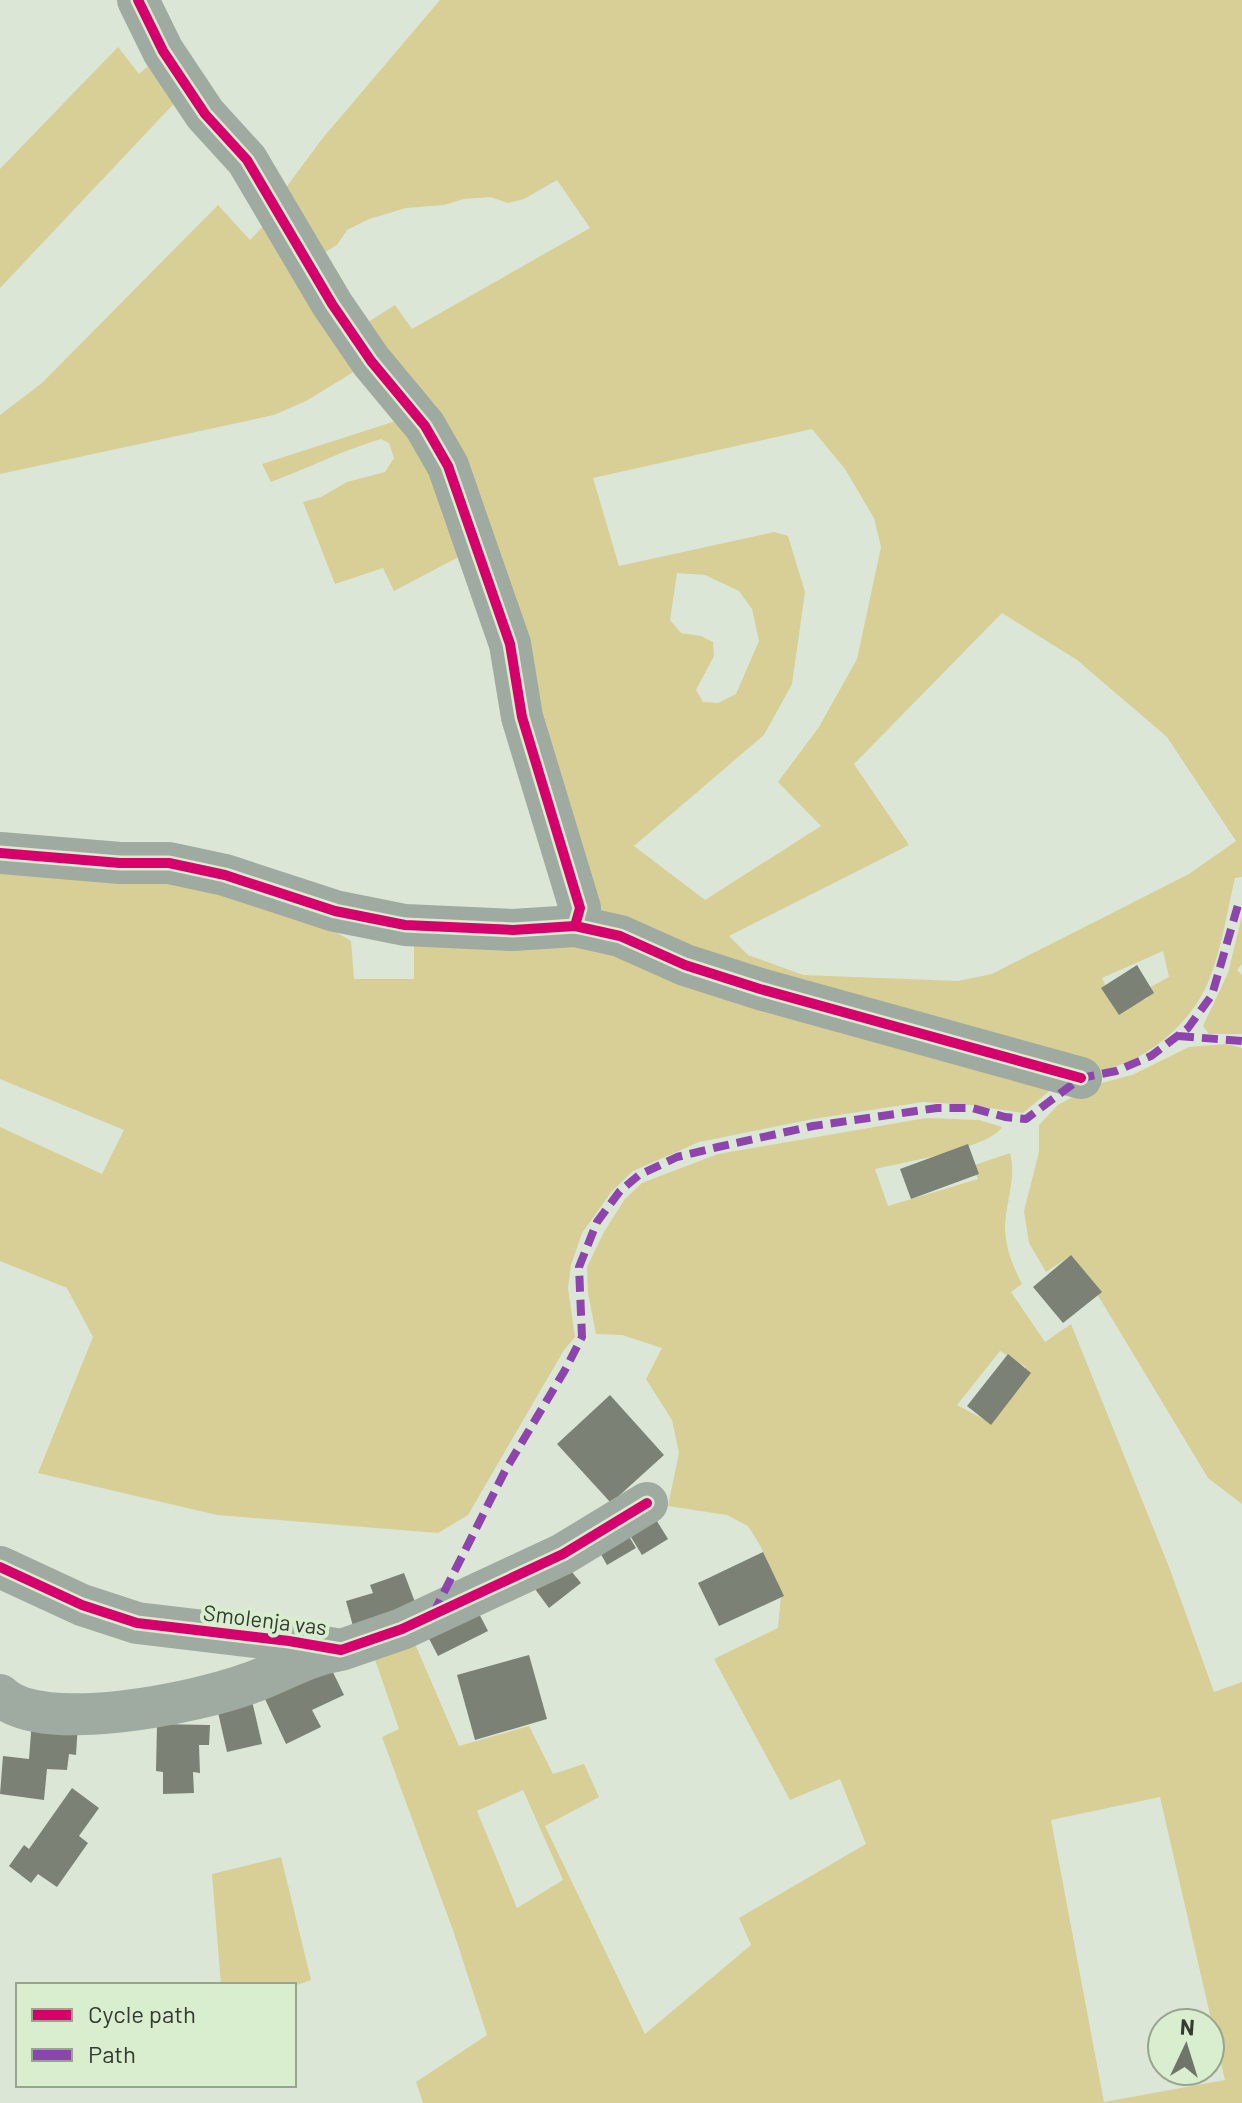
<svg xmlns="http://www.w3.org/2000/svg" width="1242" height="2103" font-family="Barlow,sans-serif">
<style>
.green{fill:#d8cf96;fill-rule:evenodd}
.building{fill:#7c8175}
.lines{fill:none;stroke-linecap:round;stroke-linejoin:round}
.minor{stroke:#9faaa0;stroke-width:42}
.quiet{stroke:#8e44ad;stroke-width:8;stroke-dasharray:16 8;stroke-linecap:butt}
.cycleway-casing{stroke:#d9edcf;stroke-width:15}
.cycleway{stroke:#d6006c;stroke-width:10}
.labels{text-anchor:middle;stroke-width:8;stroke-linejoin:round;paint-order:stroke}
.street-label{font-size:22px;fill:#333a2f;stroke:#d9edcf}
</style>
<rect width="100%" height="100%" fill="#dbe6d6"/>
<g class="green">
<path d="M440,0H1242V877L1235,878C1227,911 1222,948 1209,980C1194,1019 1151,1058 1110,1068C1101,1071 1089,1071 1079,1071L608,920L591,902L515,638L357,329L395,305L412,329L590,228L557,180L524,199L508,203L490,197L464,199L444,205L406,208L369,219L347,230L337,245L315,258L279,197L322,139ZM812,429L845,469L874,518L881,547L857,659L819,727L778,782L821,826L705,900L634,846L764,735L792,684L805,592L788,536L774,532L619,566L593,478ZM677,573L705,575L739,591L752,609L759,641L736,694L718,703L703,702L696,690L714,656L713,642L701,636L681,633L670,620ZM1002,613L1077,660L1167,737L1236,841L1189,874L992,974L958,981L803,975L748,955L729,936L909,845L854,764ZM1163,951L1169,977L1145,990L1148,998L1117,1011L1102,978Z"/>
<path d="M118,47L139,74L157,58L183,94L0,288V169Z"/>
<path d="M218,205L250,240L274,215L360,368L306,401L274,415L0,474V415L42,383Z"/>
<path d="M405,418L470,551L394,591L383,568L335,584L303,502L321,497L347,482L385,472L394,458L389,443L381,439C343,450 308,468 271,482L262,464Z"/>
<path d="M0,863L197,885L331,929L351,941L354,979H414V946L605,942L1059,1083L1023,1113L970,1105L923,1102L813,1119L699,1142L633,1171L612,1191L582,1233L571,1265L568,1288L575,1337L564,1350L468,1515L438,1533L217,1515L38,1473L93,1337L67,1288L0,1261V1127L102,1174L124,1130L0,1079Z"/>
<path d="M1242,916V964L1237,970L1242,975V1034H1209L1203,1026L1228,973Z"/>
<path d="M1227,1044L1242,1048V1504L1208,1478L1102,1302L1070,1256L1046,1272L1029,1243L1024,1211L1039,1152V1125L1058,1105L1094,1085L1132,1075L1189,1047Z"/>
<path d="M926,1118L979,1120L1002,1127C990,1148 901,1163 875,1169L888,1206L978,1179L972,1166L1010,1153C1017,1179 1005,1203 1005,1229C1006,1250 1013,1266 1022,1284L1011,1292L1045,1342L1071,1324L1169,1567L1214,1692L1242,1682V2103H423L416,2082L487,2035L454,1933L382,1737L399,1729L372,1651L412,1637L459,1746L529,1726L553,1774L584,1764L599,1797L545,1826L645,2034L751,1945L739,1918L866,1844L840,1779L790,1800L714,1659L778,1628L781,1596L761,1547L748,1526L727,1515L668,1506L679,1453L672,1420L646,1379L662,1348L622,1335L596,1334L588,1293L587,1267L604,1232L625,1199L642,1183L718,1154ZM1000,1351L1026,1367L985,1420L957,1405ZM523,1790L563,1880L517,1908L477,1811ZM1160,1797L1225,2080L1104,2102L1051,1820Z"/>
<path d="M281,1857L311,1980L294,1986L221,1985L212,1874Z"/>
</g>
<g class="building">
<path d="M1137,965L1154,993L1119,1015L1101,988Z"/>
<path d="M968,1144L979,1174L911,1199L900,1169Z"/>
<path d="M1071,1255L1102,1292L1063,1323L1033,1287Z"/>
<path d="M1008,1354L1031,1373L991,1425L967,1406Z"/>
<path d="M610,1395L664,1455L611,1503L557,1444Z"/>
<path d="M652,1513L668,1539L642,1555L626,1529Z"/>
<path d="M621,1523L636,1548L607,1565L593,1540Z"/>
<path d="M763,1552L784,1596L719,1626L698,1583Z"/>
<path d="M563,1561L581,1583L549,1608L532,1585Z"/>
<path d="M404,1573L418,1610L356,1637L346,1601L373,1593L370,1585Z"/>
<path d="M473,1602L488,1631L438,1656L423,1627Z"/>
<path d="M529,1655L547,1719L475,1740L457,1675Z"/>
<path d="M327,1660L344,1695L312,1710L321,1727L286,1744L265,1699Z"/>
<path d="M252,1701L262,1744L227,1752L217,1708Z"/>
<path d="M32,1720L78,1723L76,1755L69,1754L67,1770L47,1769L44,1800L0,1794L3,1756L29,1759Z"/>
<path d="M157,1724L210,1725L209,1745H199L200,1773L193,1772L194,1793L163,1794V1772L156,1771Z"/>
<path d="M72,1788L99,1808L79,1836L88,1843L57,1887L38,1874L31,1883L9,1866L24,1845L29,1849Z"/>
</g>
<g class="lines">
<g class="minor">
<path d="M138,0L163,51L205,114L247,160L332,304L371,361L425,426L448,466L510,644L522,717L580,908L575,926"/>
<path d="M0,853L120,863H169L225,875L335,911L405,925L513,930L575,926L620,936L685,965L760,989L1081,1078"/>
<path d="M0,1567L82,1605L137,1623L289,1641L341,1650L402,1629L563,1554L647,1503"/>
<path d="M0,1695C40,1736 200,1702 250,1683C279,1673 305,1656 336,1651"/>
</g>
<g class="quiet">
<path d="M1178,1036L1242,1041"/>
<path d="M433,1614L506,1469L565,1370L582,1337L579,1267L597,1222L620,1191L639,1175L677,1157L718,1147L813,1126L937,1108H972L1005,1117L1026,1119L1081,1078L1116,1071L1151,1056L1188,1028L1212,995L1238,905L1242,900"/>
</g>
<g class="cycleway-casing">
<g id="cycleway">
<path d="M138,0L163,51L205,114L247,160L332,304L371,361L425,426L448,466L510,644L522,717L580,908L575,926"/>
<path d="M0,853L120,863H169L225,875L335,911L405,925L513,930L575,926L620,936L685,965L760,989L1081,1078"/>
<path d="M0,1567L82,1605L137,1623L289,1641L341,1650L402,1629L563,1554L647,1503"/>
</g>
</g>
<use href="#cycleway" class="cycleway"/>
</g>
<g class="labels">
<g class="street-label">
<text transform="translate(265 1620) rotate(7)" y="8">Smolenja vas</text>
</g>
</g>
<rect x="16" y="1983" width="280" height="104" fill="#d9edcf" stroke="#97a58f" stroke-width="2"/>
<rect x="32" y="2009" width="40" height="12" fill="#d6006c" stroke="#97a58f" stroke-width="2"/>
<text x="88" y="2023" font-size="24" fill="#333a2f">Cycle path</text>
<rect x="32" y="2049" width="40" height="12" fill="#8e44ad" stroke="#97a58f" stroke-width="2"/>
<text x="88" y="2063" font-size="24" fill="#333a2f">Path</text>
<g transform="translate(1186 2047) rotate(4)"><circle r="38" fill="#d9edcf" stroke="#97a58f" stroke-width="2"/>
<path d="M0-6L14 30L0 20L-14 30Z" fill="#6e7669"/>
<text y="-12" font-size="22" font-weight="bold" text-anchor="middle" fill="#333a2f">N</text>
</g>
</svg>
